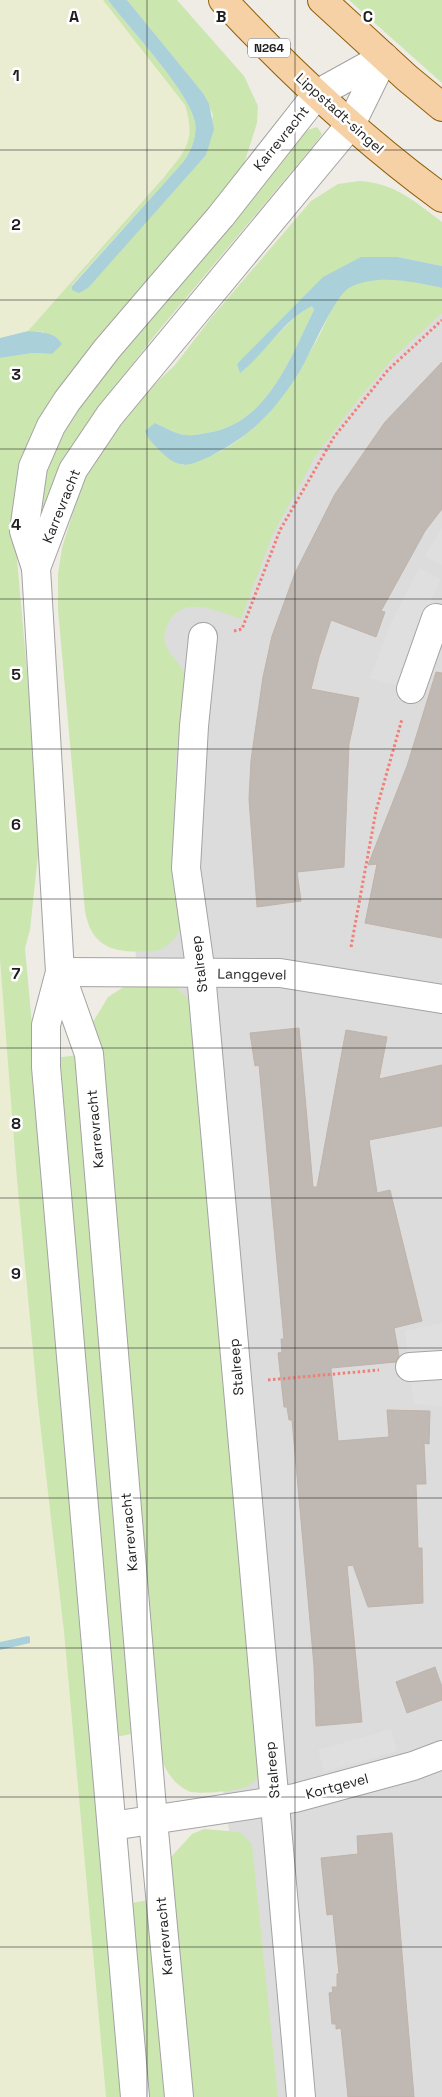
<svg xmlns="http://www.w3.org/2000/svg" width="442" height="2097" font-family="'Space Grotesk',sans-serif">
<style>
.residential{fill:#dddcdc}
.farmland{fill:#ebedd3}
.grass{fill:#cce6b0}
.parking{fill:#dfdfdf}
.water{fill:#aad0da}
.building{fill:#c0b8b3;stroke:#c0b3a9}
.lines{fill:none;stroke-linecap:round;stroke-linejoin:round}
.minor-casing{stroke:#a3a3a3;stroke-width:30}
.major-casing{stroke:#91600a;stroke-width:30}
.path{stroke:#f17f76;stroke-width:3;stroke-dasharray:2.5 2.5;stroke-linecap:butt}
.minor{stroke:#fff;stroke-width:28}
.major{stroke:#f6d1a5;stroke-width:28}
.grid{fill:none;stroke:#1f1f1f;stroke-width:1;stroke-opacity:0.55}
.labels{text-anchor:middle;stroke-width:5;stroke-linejoin:round;paint-order:stroke}
.shield{fill:#fff;stroke:#626262;stroke-width:1}
.shield-label{font-size:12px;font-weight:bold;fill:#1f1f1f}
.street-label{font-size:14px;fill:#1f1f1f;stroke:#fff}
.grid-label{font-size:16px;text-anchor:middle;font-weight:bold;fill:#1f1f1f;stroke:#fff;stroke-width:5;stroke-linejoin:round;paint-order:stroke}
</style>
<rect width="100%" height="100%" fill="#efece6"/>
<path class="residential" d="M442,297V2097H259L264,2062L208,1691L153,1227L132,896L91,614Z"/>
<g class="farmland">
<path d="M0,0H103L176,91L185,105L190,123V141L185,152L28,331L0,338Z"/>
<path d="M0,960L17,1180L38,1405L64,1632L106,2097H0V1650L30,1643L31,1638L28,1636L0,1642Z"/>
</g>
<g class="grass">
<path d="M103,0H108C129,28 189,91 195,122C197,137 192,149 184,161L72,285V290L206,155L213,115L203,93L127,0H177L244,76L258,106L257,123L243,167L102,346L14,525L39,807L38,855L30,930L25,948L129,2097H106L64,1632L38,1405L17,1180L0,960V358L33,353L52,354L44,332L28,331L164,177C186,150 196,141 185,105Z"/>
<path d="M349,0H442V83Z"/>
<path d="M317,127L322,134L317,141L155,335L109,395L38,531L46,469L64,421L290,148L308,130Z"/>
<path d="M359,181C395,183 414,201 442,222V266L398,257H361L237,364L240,372L298,314L312,305L314,310C290,358 267,425 206,433C200,434 193,436 187,435C177,435 164,427 155,423L182,465C252,452 291,388 322,330C328,318 336,295 348,288C376,272 413,282 442,288V313L394,357L361,396L316,455L272,536L241,619C219,612 184,594 169,622C152,652 188,660 187,686C187,705 179,726 177,746C175,774 175,804 174,833C174,857 177,881 179,905C180,912 182,921 180,928C178,938 164,951 153,951C118,953 92,951 85,911L58,610V574L62,548L80,490L95,458L145,393L175,365L211,318L311,201L338,184Z"/>
<path d="M125,986L175,987L193,1002L261,1770C258,1778 254,1783 246,1787C238,1791 196,1795 188,1791C172,1783 166,1770 159,1755L93,1022L108,997Z"/>
<path d="M78,1055L141,1732L116,1737L54,1058Z"/>
<path d="M204,1829L240,1832L252,1844L278,2097H191L171,1857L192,1834Z"/>
<path d="M153,1899L172,2097H149L132,1903Z"/>
</g>
<g class="parking">
<path d="M442,528V565L425,556Z"/>
<path d="M419,568L441,579L414,637L397,685L370,678L391,622Z"/>
<path d="M442,1323V1406L414,1404L405,1331Z"/>
<path d="M391,1729L397,1751L324,1772L318,1750Z"/>
</g>
<g class="water">
<path d="M108,0H127L203,93L209,104L214,129L206,155L88,288L79,293L72,290V286L184,161C192,149 197,137 195,122C189,91 129,28 108,0Z"/>
<path d="M361,257H398L442,266V288C413,282 377,273 349,288C333,297 308,361 295,379C270,416 249,437 209,457C201,460 189,467 180,464C172,462 167,457 161,452C155,445 148,440 145,431L155,423C164,427 177,435 187,435C193,436 200,434 206,433C267,425 290,358 314,310L312,306C283,320 266,353 240,373L237,364L323,277Z"/>
<path d="M28,331C41,332 55,332 62,344L52,354L33,353L0,358V338Z"/>
<path d="M28,1636L30,1637V1643L0,1650V1642Z"/>
</g>
<g class="building">
<path d="M442,362V509L425,531L381,611L385,612L376,637L331,620L319,657L311,689L359,698L349,744L344,867L297,872L301,901L257,907L249,799L251,760L263,677L272,636L295,573L335,494L385,422Z"/>
<path d="M436,672L442,673V938L365,923L377,864L368,865L407,766Z"/>
<path d="M299,1028L313,1187H317L346,1030L387,1037L379,1079L442,1065V1126L369,1140L377,1193L390,1190L422,1321L394,1328L399,1356L396,1362L331,1368L338,1441L389,1437L387,1410L430,1411L429,1444L424,1443L426,1484H416L418,1548H422L423,1603L368,1607L353,1565L347,1566L362,1722L316,1726L314,1666L292,1420H289L287,1407H284L278,1353L282,1352L281,1339H284L259,1065L255,1066L250,1033Z"/>
<path d="M435,1667L442,1687V1700L407,1713L396,1682Z"/>
<path d="M392,1833L414,2097H348L341,2028L336,2029V2024H332L329,1993L333,1992L332,1987H337V1974H339L333,1914L327,1915L321,1858L358,1854L357,1836Z"/>
</g>
<g class="lines">
<g class="minor-casing">
<g id="minor">
<path d="M36,568L73,470L110,415L351,124L384,57"/>
<path d="M203,637L194,726L186,868L201,974L301,2097"/>
<path d="M411,689L436,618"/>
<path d="M60,972L46,1025V1067L135,2097"/>
<path d="M60,972L280,973L442,999"/>
<path d="M410,1367L442,1365"/>
<path d="M112,1826L295,1798L413,1766L442,1755"/>
<path d="M179,2097L153,1820L89,1054L60,972L36,568L24,531L33,467L51,426L67,401L107,349L221,216L317,94L384,57"/>
</g>
</g>
<g class="major-casing">
<g id="major">
<path d="M223,0C290,72 363,140 442,198"/>
<path d="M322,0L407,78L442,107"/>
</g>
</g>
<g class="path">
<path d="M234,631L242,629L280,530L334,437L388,370L442,320"/>
<path d="M351,947L376,811L402,719"/>
<path d="M268,1380L379,1370"/>
</g>
<use href="#minor" class="minor"/>
<use href="#major" class="major"/>
</g>
<path class="grid" d="M147,0V2097M295,0V2097M0,150H442M0,300H442M0,449H442M0,599H442M0,749H442M0,899H442M0,1048H442M0,1198H442M0,1348H442M0,1498H442M0,1648H442M0,1797H442M0,1947H442"/>
<g class="labels">
<rect class="shield" x="248" y="38.5" width="42" height="19" rx="4"/>
<g class="shield-label">
<text x="269" y="52">N264</text>
</g>
<g class="street-label">
<text transform="translate(340 113) rotate(42)" y="5">Lippstadt-singel</text>
<text transform="translate(281 138) rotate(-51)" y="5">Karrevracht</text>
<text transform="translate(61 506) rotate(-68)" y="5">Karrevracht</text>
<text transform="translate(199 964) rotate(-97)" y="5">Stalreep</text>
<text transform="translate(252 974) rotate(1)" y="5">Langgevel</text>
<text transform="translate(95 1129) rotate(-95)" y="5">Karrevracht</text>
<text transform="translate(236 1367) rotate(-95)" y="5">Stalreep</text>
<text transform="translate(129 1532) rotate(-95)" y="5">Karrevracht</text>
<text transform="translate(272 1770) rotate(-95)" y="5">Stalreep</text>
<text transform="translate(337 1786) rotate(-15)" y="5">Kortgevel</text>
<text transform="translate(164 1936) rotate(-95)" y="5">Karrevracht</text>
</g>
</g>
<g class="grid-label">
<text x="74" y="22">A</text>
<text x="221" y="22">B</text>
<text x="368" y="22">C</text>
<text x="16" y="81">1</text>
<text x="16" y="230">2</text>
<text x="16" y="380">3</text>
<text x="16" y="530">4</text>
<text x="16" y="680">5</text>
<text x="16" y="830">6</text>
<text x="16" y="979">7</text>
<text x="16" y="1129">8</text>
<text x="16" y="1279">9</text>
</g>
</svg>
